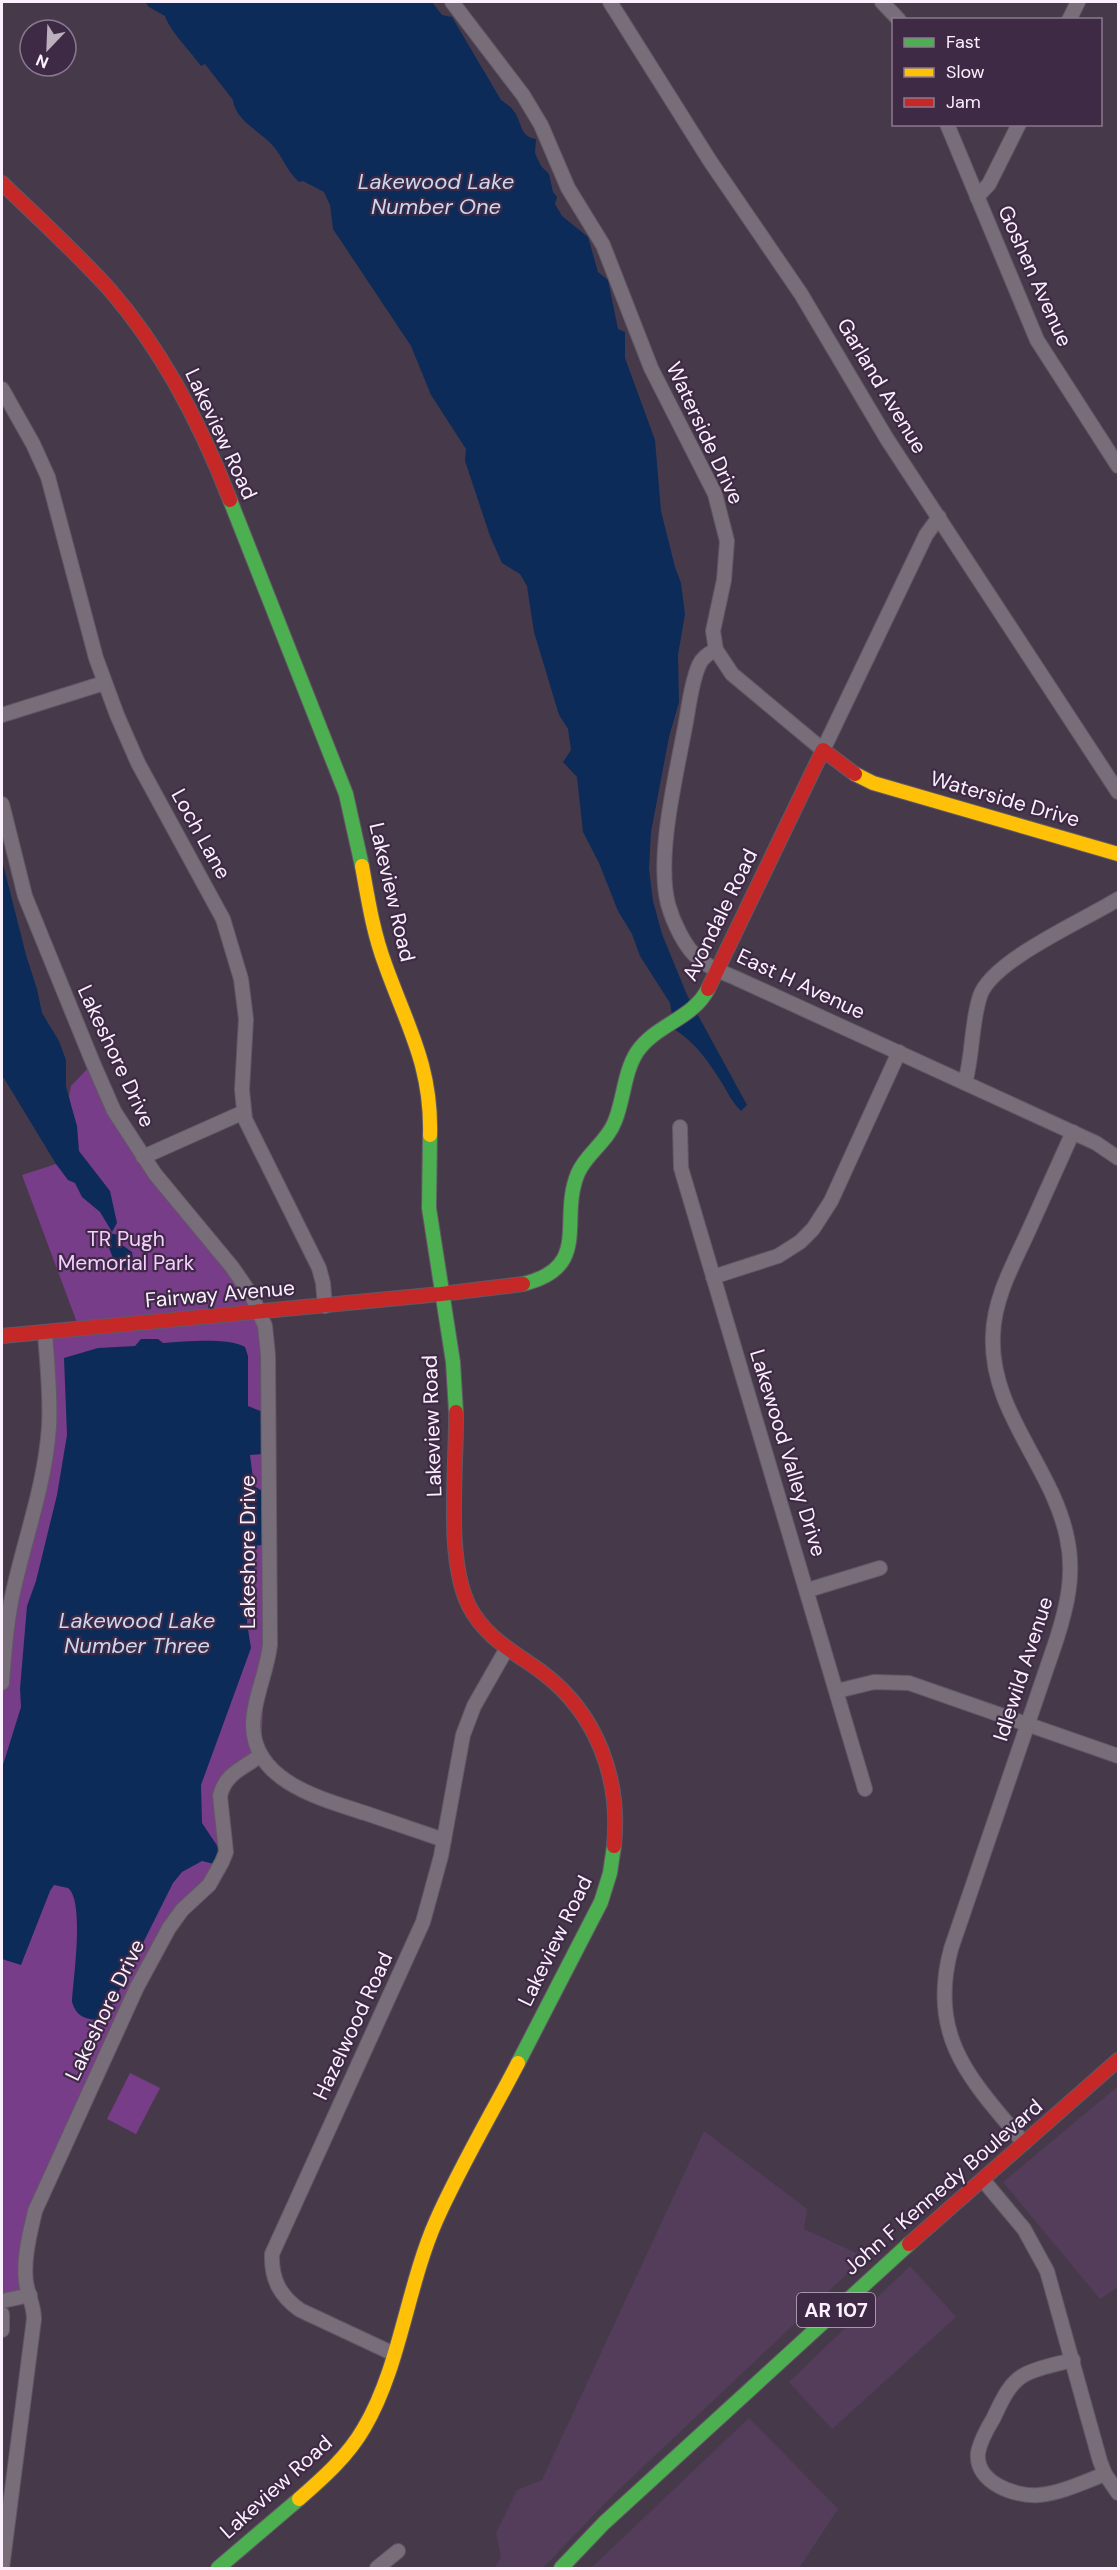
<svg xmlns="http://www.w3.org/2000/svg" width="1120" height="2570" font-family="'DM Sans',sans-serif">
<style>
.built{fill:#543c5b}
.green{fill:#783d88}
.water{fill:#0c2b59}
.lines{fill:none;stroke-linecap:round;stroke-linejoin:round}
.street-casing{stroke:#625865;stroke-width:16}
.fast-casing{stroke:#625865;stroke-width:16}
.slow-casing{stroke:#625865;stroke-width:16}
.jam-casing{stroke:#625865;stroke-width:16}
.street{stroke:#776e7a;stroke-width:14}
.fast{stroke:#4caf50;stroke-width:14}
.slow{stroke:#ffc107;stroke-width:14}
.jam{stroke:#c62828;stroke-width:14}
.labels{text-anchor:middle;stroke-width:4.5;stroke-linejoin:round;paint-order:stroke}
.shield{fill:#3f2a45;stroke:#c3b5c6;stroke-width:1.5}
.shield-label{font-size:20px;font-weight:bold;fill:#fbf0fe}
.street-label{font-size:21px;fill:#fbf0fe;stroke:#3f2a45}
.park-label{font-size:21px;fill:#f4ceff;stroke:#3f2a45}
.water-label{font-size:22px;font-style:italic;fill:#c9d9f2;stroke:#3f2a45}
</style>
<rect width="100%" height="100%" fill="#463a4a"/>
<g class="built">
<path d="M1118,2086V2287L1100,2299L1003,2182Z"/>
<path d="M704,2131L807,2209L804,2229L865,2257L608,2500L543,2568H494L501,2558L496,2533L517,2490L542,2480Z"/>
<path d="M910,2266L956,2317L832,2429L789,2382Z"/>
<path d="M749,2418L838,2509L799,2568H591Z"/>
</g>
<g class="green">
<path d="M93,1063L125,1128L262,1315L264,1679L261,1755L220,1796L218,1860L182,1910L35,2211L30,2295L2,2301V1683L42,1474L45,1332L79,1328L22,1175L56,1164L78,1142L69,1096L71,1086Z"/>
<path d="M130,2073L160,2088L136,2134L107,2119Z"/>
</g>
<g class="water">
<path d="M145,2H432L442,15L452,17L501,100C505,103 510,106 513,110C522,120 519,137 536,139L535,153L541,166L549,174L553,192L557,197L555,204L562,216L588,237L598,272L608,280L618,329L625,332V358L655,440L661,511L675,567L681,583L685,614L678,655L679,702L669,737L651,832L649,869L653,901L662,934L687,995L747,1105L741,1111C732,1102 728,1093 722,1083C708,1061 696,1043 674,1029L670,1003L640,956L632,934L618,911L599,863L583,832L577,777L563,762L571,750L568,729L559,715L534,632L527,586L520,574L502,563L490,536L465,461L466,449L431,395L411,346L333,229L330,205L324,192L303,181L299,182C287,171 283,158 274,147C262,132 235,121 233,100L205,64L201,66C191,52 169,30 165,16L149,7Z"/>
<path d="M2,860L26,955L37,989L42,1013L59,1041L66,1060V1087L77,1126L79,1151L110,1191L117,1223L112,1232L100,1212L82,1197L75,1183L68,1180L56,1164L2,1075Z"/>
<path d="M109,1233L119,1235L122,1245L132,1252L134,1265C125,1268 118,1270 110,1264L113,1258L107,1243Z"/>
<path d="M141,1339H158L163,1343C184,1342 227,1337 245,1347L248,1356V1406L263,1412L262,1454L250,1455L254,1486L264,1492L262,1545L251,1546L255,1572L249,1590L247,1623L251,1648L201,1785L202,1823L220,1850L214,1864L202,1861L182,1872L173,1883L110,2009L97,2020C83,2019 76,2015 72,2002C73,1980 85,1901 68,1888L54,1885L50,1891L21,1965L2,1959V1768L21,1707L20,1689L27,1606L36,1581L57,1495L67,1435L64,1358L98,1348L135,1346Z"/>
</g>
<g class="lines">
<g class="street-casing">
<g id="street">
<path d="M452,2L523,95L541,125L568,188L603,245L651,368L715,494L727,541L724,580L713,631L716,650L732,674L823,750L926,535L939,517"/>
<path d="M610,2L710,161L801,294L887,439L1118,792"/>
<path d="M882,2L899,20"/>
<path d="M1069,20L1078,2"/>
<path d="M947,124L1037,340L1118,466"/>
<path d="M977,197L989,184L1019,124"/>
<path d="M2,389L33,444L48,477L96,658L117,715L138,763L223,919L241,979L246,1019L242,1090L245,1119L319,1268L323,1283L325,1306"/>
<path d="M716,650C709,653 702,658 699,665C691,683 689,707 685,727C676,776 656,856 668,904C673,922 685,948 699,959C710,969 728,974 740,980L1096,1143L1118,1158"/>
<path d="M2,715L104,683"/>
<path d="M2,804L25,896L93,1063L114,1111L155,1174L232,1267L252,1296L265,1326L268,1355L270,1645C267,1672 253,1700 253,1726C254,1782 322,1799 365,1813C391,1822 418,1831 444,1840"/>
<path d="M965,1083C973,1054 971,1024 980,996C992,960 1085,920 1118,899"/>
<path d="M680,1127L681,1168L865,1789"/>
<path d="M143,1157L244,1112"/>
<path d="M713,1277L778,1256L800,1242L813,1229L831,1201L899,1052"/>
<path d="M808,1590L880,1568"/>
<path d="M2,1683C4,1654 6,1625 12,1597C24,1540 45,1486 49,1427C51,1395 47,1364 45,1332"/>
<path d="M837,1691L874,1682L909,1683L1118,1756"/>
<path d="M1024,2143C972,2081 927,2038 951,1949L1056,1641C1067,1607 1075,1574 1067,1538C1053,1467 989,1411 993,1335C994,1298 1013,1265 1028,1232C1043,1199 1058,1166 1073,1132"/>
<path d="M983,2180L1024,2229L1047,2271L1100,2461L1105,2474L1118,2493"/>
<path d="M2,2301L30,2295"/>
<path d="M2,2314V2330"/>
<path d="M394,2354L300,2310C280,2296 271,2279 272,2254L423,1922L441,1856L463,1735L474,1706L506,1650"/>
<path d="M1073,2360C1058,2364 1038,2367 1024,2375C1008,2384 1001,2403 993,2419C987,2429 980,2441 978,2453C975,2483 1016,2497 1039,2495C1061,2493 1084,2482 1105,2474"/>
<path d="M2,2568L34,2319C34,2306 28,2295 26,2282C23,2259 30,2233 35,2211L137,1987L169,1928L182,1910L209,1885L222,1862L226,1852L220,1796C225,1773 244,1768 261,1755"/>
<path d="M377,2568L398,2551"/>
</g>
</g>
<g class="fast-casing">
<g id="fast">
<path d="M230,500L346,794L362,866"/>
<path d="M430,1135L429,1208L453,1362L456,1412"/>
<path d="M523,1284C593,1267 558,1220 578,1173C586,1154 608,1141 615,1121C624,1099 624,1072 637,1052C656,1024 693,1019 708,989"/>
<path d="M518,2063L601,1902L610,1873L614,1846"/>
<path d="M218,2568L299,2499"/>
<path d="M561,2568L604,2523L909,2244"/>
</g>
</g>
<g class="slow-casing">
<g id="slow">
<path d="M855,774L873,783L1118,854"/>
<path d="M362,866C368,899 373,932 385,964C407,1026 432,1066 430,1135"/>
<path d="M299,2499C323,2478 348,2456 364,2428C400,2367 407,2287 436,2221C460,2167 491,2115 518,2063"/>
</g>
</g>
<g class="jam-casing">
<g id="jam">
<path d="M2,183C38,218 76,252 110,290C163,351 201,425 230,500"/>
<path d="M708,989L823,750L855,774"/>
<path d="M2,1336L441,1294L523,1284"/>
<path d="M456,1412C457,1468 445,1558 469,1606C485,1638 516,1653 543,1673C597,1714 621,1779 614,1846"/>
<path d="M909,2244L1118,2060"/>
</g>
</g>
<use href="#street" class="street"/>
<use href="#fast" class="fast"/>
<use href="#slow" class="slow"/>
<use href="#jam" class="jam"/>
</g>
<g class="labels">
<rect class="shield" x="797" y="2293" width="78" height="34" rx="4.5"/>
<g class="shield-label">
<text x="836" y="2317">AR 107</text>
</g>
<g class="street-label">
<text transform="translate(1035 276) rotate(66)" y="7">Goshen Avenue</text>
<text transform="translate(882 386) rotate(59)" y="7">Garland Avenue</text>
<text transform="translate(705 433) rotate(65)" y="7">Waterside Drive</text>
<text transform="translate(221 434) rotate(65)" y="7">Lakeview Road</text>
<text transform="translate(1005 799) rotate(16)" y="7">Waterside Drive</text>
<text transform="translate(201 834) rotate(61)" y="7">Loch Lane</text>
<text transform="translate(392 892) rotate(77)" y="7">Lakeview Road</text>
<text transform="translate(720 915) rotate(-64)" y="7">Avondale Road</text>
<text transform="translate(801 984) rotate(25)" y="7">East H Avenue</text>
<text transform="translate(116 1056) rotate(65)" y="7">Lakeshore Drive</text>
<text transform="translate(220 1294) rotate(-5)" y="7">Fairway Avenue</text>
<text transform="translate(432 1426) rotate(-92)" y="7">Lakeview Road</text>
<text transform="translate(788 1453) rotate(73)" y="7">Lakewood Valley Drive</text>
<text transform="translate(248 1552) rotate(-90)" y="7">Lakeshore Drive</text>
<text transform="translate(1023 1669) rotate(-72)" y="7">Idlewild Avenue</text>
<text transform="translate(555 1941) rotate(-64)" y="7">Lakeview Road</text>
<text transform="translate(105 2010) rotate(-64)" y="7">Lakeshore Drive</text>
<text transform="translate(353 2026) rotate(-65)" y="7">Hazelwood Road</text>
<text transform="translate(943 2187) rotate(-41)" y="7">John F Kennedy Boulevard</text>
<text transform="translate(276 2487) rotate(-42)" y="7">Lakeview Road</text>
</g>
<g class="park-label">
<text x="126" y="1246">TR Pugh<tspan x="126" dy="24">Memorial Park</tspan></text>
</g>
<g class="water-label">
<text x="436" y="189">Lakewood Lake<tspan x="436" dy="25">Number One</tspan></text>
<text x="137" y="1628">Lakewood Lake<tspan x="137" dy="25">Number Three</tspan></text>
</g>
</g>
<rect width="1120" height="2570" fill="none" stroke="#fbf0fe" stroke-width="6"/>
<rect x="892" y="18" width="210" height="108" fill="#3f2a45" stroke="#8a798f" stroke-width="1.5"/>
<rect x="904" y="38" width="30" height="9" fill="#4caf50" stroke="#8a798f" stroke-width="1.5"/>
<text x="946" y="48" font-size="18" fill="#fbf0fe">Fast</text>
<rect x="904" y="68" width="30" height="9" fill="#ffc107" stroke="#8a798f" stroke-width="1.5"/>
<text x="946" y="78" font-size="18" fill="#fbf0fe">Slow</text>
<rect x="904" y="98" width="30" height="9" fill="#c62828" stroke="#8a798f" stroke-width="1.5"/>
<text x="946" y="108" font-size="18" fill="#fbf0fe">Jam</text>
<g transform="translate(48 48) rotate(203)"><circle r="28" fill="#3f2a45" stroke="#8a798f" stroke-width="1.5"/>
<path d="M0-4.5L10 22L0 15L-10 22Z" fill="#bcb0bf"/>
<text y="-9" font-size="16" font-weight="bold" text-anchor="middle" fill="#fbf0fe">N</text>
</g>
</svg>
